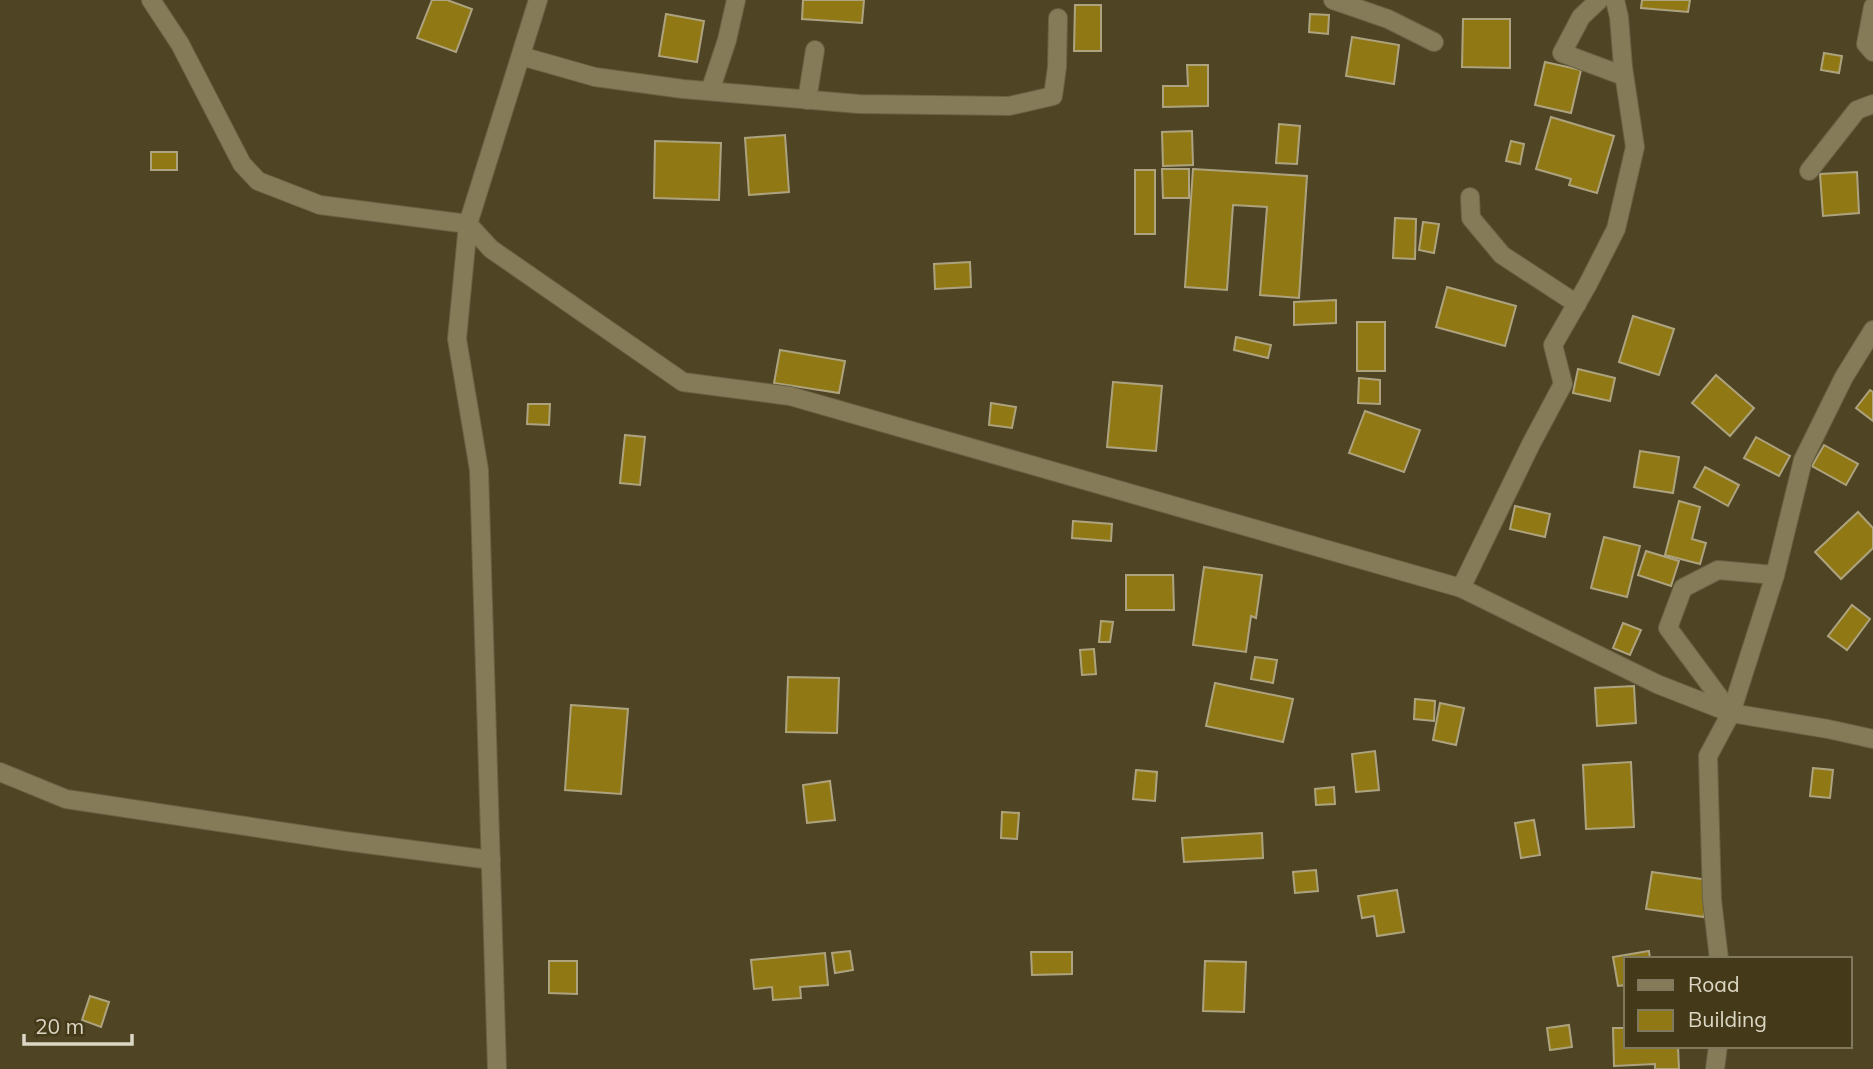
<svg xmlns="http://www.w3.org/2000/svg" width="1873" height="1069" font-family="Mulish,sans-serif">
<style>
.building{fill:#907815;stroke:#aea37f;stroke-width:2}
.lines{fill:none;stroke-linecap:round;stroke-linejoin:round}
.minor-casing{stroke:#6a6245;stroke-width:20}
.minor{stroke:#857b58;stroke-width:18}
</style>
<rect width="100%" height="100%" fill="#4f4524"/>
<g class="building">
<path d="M432,0H447L472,9L456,52L417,38Z"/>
<path d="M803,0H864L862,23L802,19Z"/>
<path d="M1642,0H1690L1688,12L1641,8Z"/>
<path d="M1075,5H1101V51H1074Z"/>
<path d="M666,14L704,21L697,62L659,56Z"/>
<path d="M1310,14L1329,15L1328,34L1309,32Z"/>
<path d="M1463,19H1510V68L1462,67Z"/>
<path d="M1352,37L1399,45L1394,84L1346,76Z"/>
<path d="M1824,53L1842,56L1839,73L1821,70Z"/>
<path d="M1545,62L1581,70L1571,113L1535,105Z"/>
<path d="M1187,65H1208V106L1163,107V86H1188Z"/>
<path d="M1551,117L1614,136L1597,193L1569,185L1571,179L1536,169Z"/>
<path d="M1279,124L1300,126L1297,164L1276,163Z"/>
<path d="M1192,131L1193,165L1163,166L1162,132Z"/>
<path d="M785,135L789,192L749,195L745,138Z"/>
<path d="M655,141L721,143L719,200L654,198Z"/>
<path d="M1511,141L1524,144L1520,164L1506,161Z"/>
<rect x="151" y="152" width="26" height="18"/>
<path d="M1162,169H1189V198H1163Z"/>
<path d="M1193,169L1307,176L1299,298L1260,295L1267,207L1233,205L1227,290L1185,287Z"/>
<rect x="1135" y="170" width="20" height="64"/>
<path d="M1857,172L1859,213L1823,216L1820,174Z"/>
<path d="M1395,218L1416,219L1415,259L1393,258Z"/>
<path d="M1423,222L1439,224L1434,253L1419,250Z"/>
<path d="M970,262L971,287L935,289L934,264Z"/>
<path d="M1447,287L1516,306L1505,346L1436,327Z"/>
<path d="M1336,300V323L1294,325V302Z"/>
<path d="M1633,316L1674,329L1659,375L1619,362Z"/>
<rect x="1357" y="322" width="28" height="49"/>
<path d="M1236,337L1271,345L1268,358L1234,350Z"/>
<path d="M780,350L845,361L839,393L774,383Z"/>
<path d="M1578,369L1615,378L1610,401L1573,393Z"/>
<path d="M1716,375L1754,408L1730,436L1692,403Z"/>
<path d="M1359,378L1380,380V404L1358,403Z"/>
<path d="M1113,382L1162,386L1156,451L1107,447Z"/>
<path d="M1870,390L1873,392V421L1856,408Z"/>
<path d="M991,403L1016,407L1012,428L989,425Z"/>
<path d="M528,404H550L549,425L527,424Z"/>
<path d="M1365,411L1420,430L1404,472L1349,453Z"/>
<path d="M625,435L645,437L640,485L620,483Z"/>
<path d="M1756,437L1790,456L1779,476L1744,458Z"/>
<path d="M1824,445L1858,464L1846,485L1812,466Z"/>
<path d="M1640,451L1679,457L1673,493L1634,487Z"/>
<path d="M1705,467L1739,485L1728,506L1694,487Z"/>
<path d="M1679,501L1700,507L1692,539L1706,543L1700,564L1665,555Z"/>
<path d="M1515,506L1550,514L1545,537L1510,529Z"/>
<path d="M1858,512L1873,528V548L1841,579L1815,552Z"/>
<path d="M1073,521L1112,524L1111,541L1072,538Z"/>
<path d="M1604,537L1640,546L1627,597L1591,588Z"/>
<path d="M1646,551L1679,561L1671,586L1638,575Z"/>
<path d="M1204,567L1262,575L1256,618L1251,616L1246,652L1193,645Z"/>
<path d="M1126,575H1173L1174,610H1126Z"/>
<path d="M1852,605L1870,619L1847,650L1828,636Z"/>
<path d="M1101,621L1113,622L1110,642H1099Z"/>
<path d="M1623,623L1641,630L1630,655L1613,648Z"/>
<path d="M1094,649L1096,674L1082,675L1080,650Z"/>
<path d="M1255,657L1277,660L1273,683L1251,679Z"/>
<path d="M788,677L839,678L837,733L786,732Z"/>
<path d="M1215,683L1293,699L1283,742L1206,726Z"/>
<path d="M1634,686L1636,723L1597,726L1595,688Z"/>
<path d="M1415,699L1435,701L1434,721L1414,719Z"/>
<path d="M1440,703L1464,708L1456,745L1433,740Z"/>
<path d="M571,705L628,709L621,794L565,790Z"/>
<path d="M1375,751L1379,790L1356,792L1352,754Z"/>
<path d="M1631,762L1634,827L1586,829L1583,765Z"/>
<path d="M1813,768L1833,770L1830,798L1810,796Z"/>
<path d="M1136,770L1157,772L1155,801L1133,799Z"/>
<path d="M830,781L835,820L807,823L803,785Z"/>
<path d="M1334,787L1335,804L1316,805L1315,789Z"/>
<path d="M1002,812L1019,813L1017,839L1001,838Z"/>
<path d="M1534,820L1540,855L1521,858L1515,823Z"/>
<path d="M1262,833L1263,858L1184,862L1182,838Z"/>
<path d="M1316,870L1318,891L1295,893L1293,872Z"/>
<path d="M1652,872L1709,880L1704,917L1646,909Z"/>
<path d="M1397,890L1404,932L1377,936L1374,916L1362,918L1358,896Z"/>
<path d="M850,951L853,970L835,973L832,953Z"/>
<path d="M1649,951L1650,959H1626V985L1618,986L1613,957Z"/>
<path d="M1031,952H1072V974L1032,975Z"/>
<path d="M825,953L828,985L800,987L801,998L773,1000L772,987L754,989L751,960Z"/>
<path d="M549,961H577V994L549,993Z"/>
<path d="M1205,961L1246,962L1244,1012L1203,1011Z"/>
<path d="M90,996L109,1002L101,1027L82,1020Z"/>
<path d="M1569,1025L1572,1047L1550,1050L1547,1028Z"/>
<path d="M1613,1028H1626V1046H1678L1679,1069H1655V1064L1614,1066Z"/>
</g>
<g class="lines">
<g class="minor-casing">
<g id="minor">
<path d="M151,0L180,44L242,164L258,181L320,205L468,224L491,249L683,382L790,396L1461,588L1657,684L1731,713L1828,729L1873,739"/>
<path d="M1333,0L1388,19L1434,42"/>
<path d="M1599,0L1581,17L1562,53L1624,76"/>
<path d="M1873,7L1866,44L1873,52"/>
<path d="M521,56L595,77L683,89L859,104L1009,106L1053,96L1057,67L1058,18"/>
<path d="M710,91L727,40L736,0"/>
<path d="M807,100L815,50"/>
<path d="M1809,171L1857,110L1873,104"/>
<path d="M1470,197L1471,218L1502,255L1577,304"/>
<path d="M1461,588L1531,444L1563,384L1553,345L1588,284L1616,229L1635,147L1623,67L1619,17L1615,0"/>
<path d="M1731,713L1668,628L1683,588L1718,570L1775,575"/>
<path d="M0,772L66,799L344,841L491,860"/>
<path d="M1719,959L1712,900L1708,756L1731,713L1775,575L1803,460L1844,377L1873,330"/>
<path d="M497,1069L479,470L457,339L468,224L538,0"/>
<path d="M1715,1069L1718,1046"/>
</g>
</g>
<use href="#minor" class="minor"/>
</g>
<rect x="1624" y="957" width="228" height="91" fill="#443a19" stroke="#81795d" stroke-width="2"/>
<rect x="1638" y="980" width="35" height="10" fill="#857b58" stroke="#81795d" stroke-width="2"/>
<text x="1688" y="992" font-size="21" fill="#dcd7c4">Road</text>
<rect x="1638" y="1010" width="35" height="21" fill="#907815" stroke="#81795d" stroke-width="2"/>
<text x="1688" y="1027" font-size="21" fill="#dcd7c4">Building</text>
<path d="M24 1034v10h108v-10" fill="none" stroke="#dcd7c4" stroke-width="3.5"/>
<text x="35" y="1034" font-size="21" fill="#dcd7c4" stroke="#443a19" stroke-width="5" paint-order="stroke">20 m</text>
</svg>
